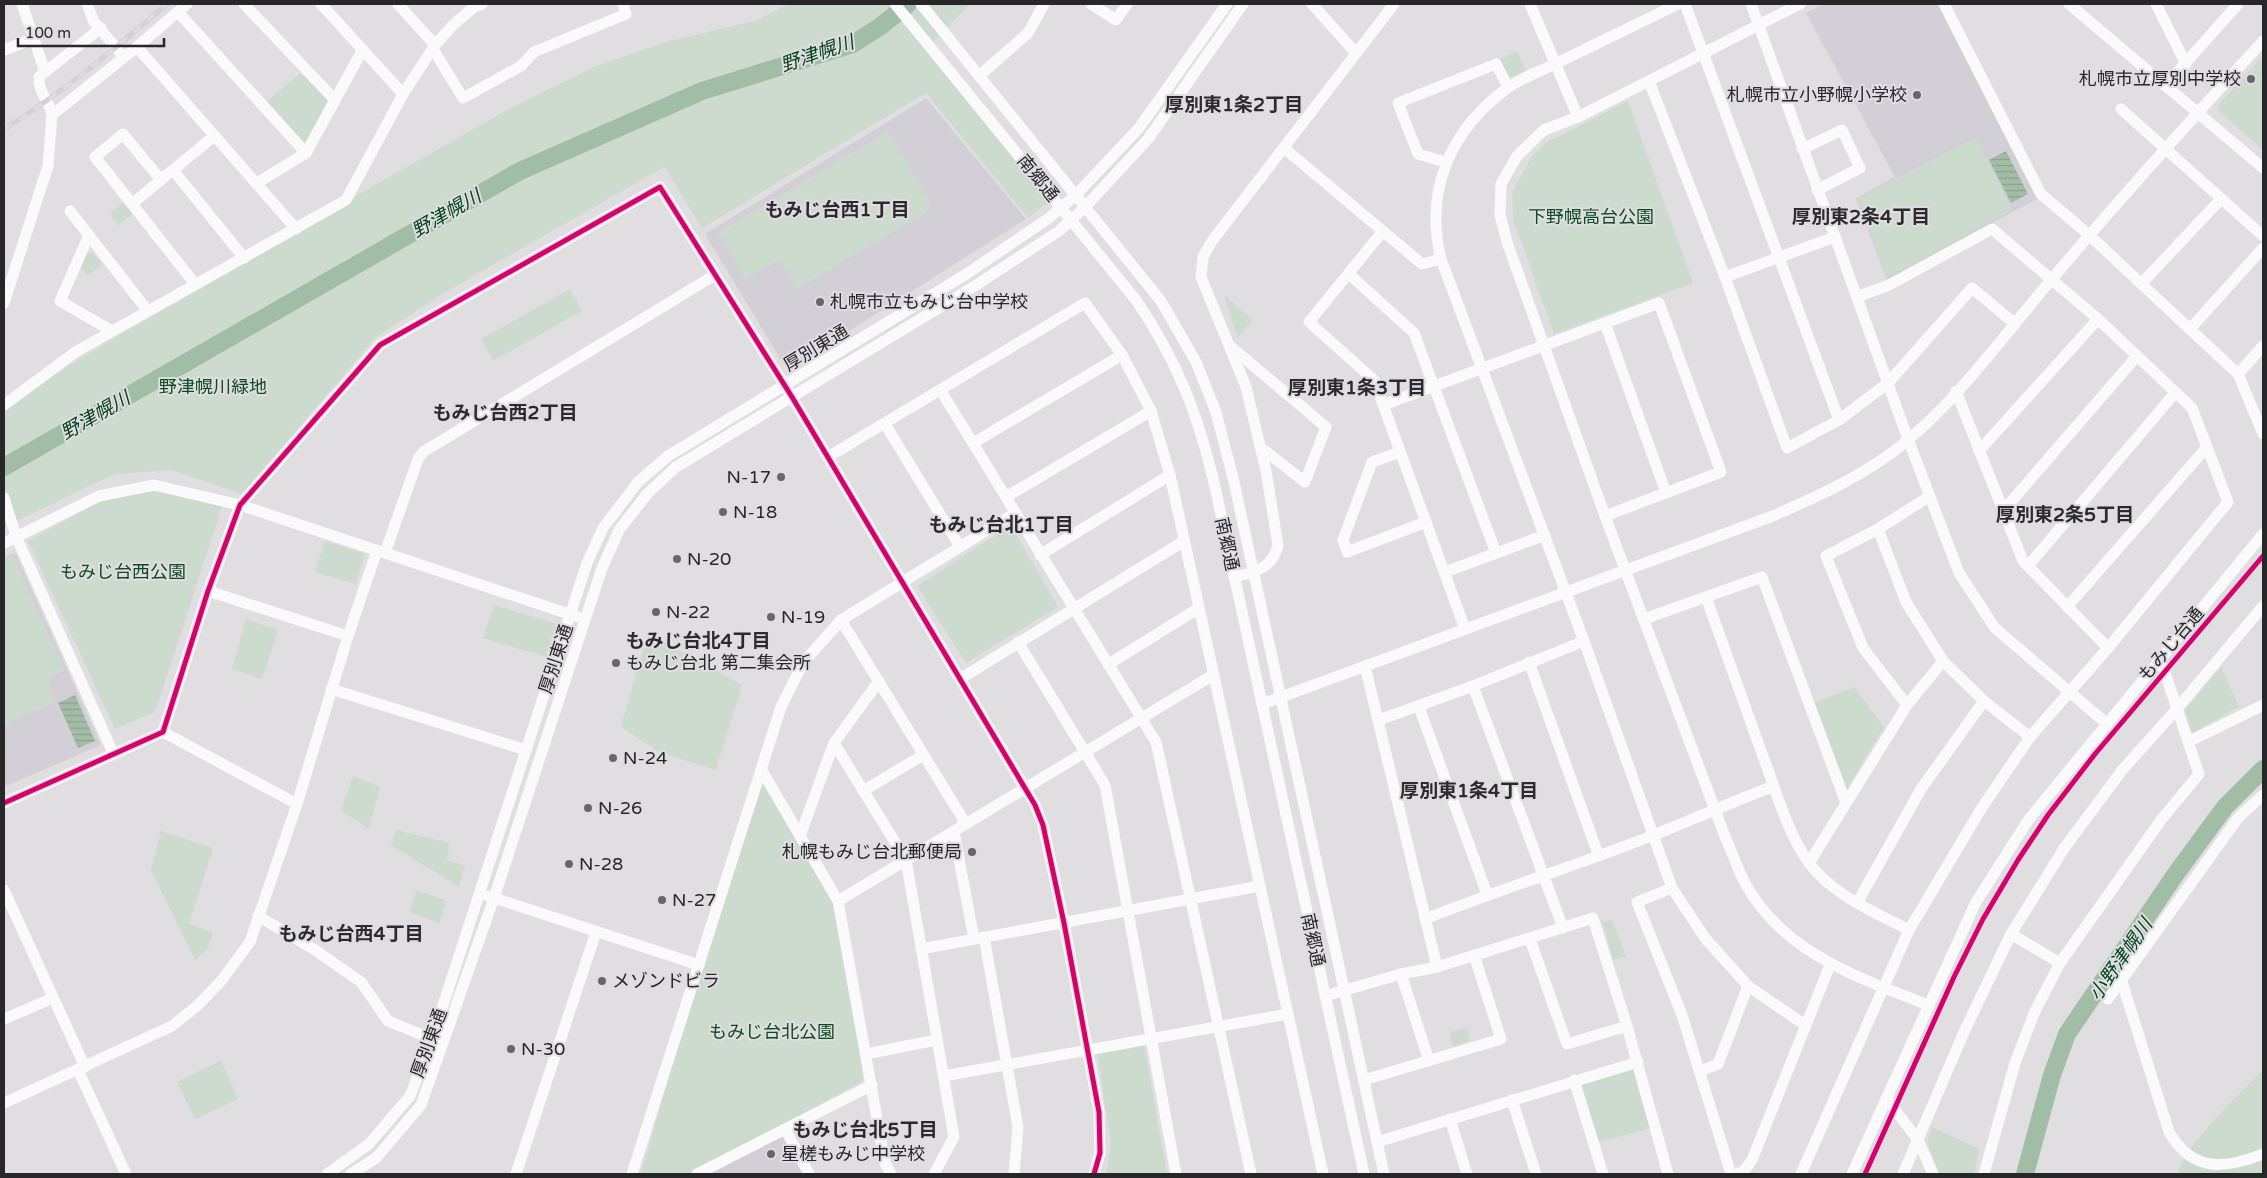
<svg xmlns="http://www.w3.org/2000/svg" width="2267" height="1178" font-family="'Varela Round','Noto Sans JP',sans-serif">
<style>
.built{fill:#d3cfd6}
.park{fill:#ccdbce}
.water{fill:url(#water-rules)}
.lines{fill:none;stroke-linecap:round;stroke-linejoin:round}
.river{stroke:#a1bda6;stroke-width:18}
.minor{stroke:#fafafa;stroke-width:11}
.rail-casing{stroke:#d3d2d3;stroke-width:5}
.rail{stroke:#e0dde2;stroke-width:3;stroke-dasharray:9;stroke-linecap:butt}
.cycleway-casing{stroke:#e0dde2;stroke-width:8}
.cycleway{stroke:#d6006c;stroke-width:5}
.poi-dot{fill:#686669;stroke:#e0dde2;stroke-width:2}
.labels{text-anchor:middle;stroke-width:4;stroke-linejoin:round;paint-order:stroke}
.poi-label{font-size:18px;fill:#272628;stroke:#e0dde2;text-anchor:start}
.street-label{font-size:18px;fill:#272628;stroke:#e0dde2}
.park-label{font-size:18px;fill:#0a4c1f;stroke:#e0dde2}
.water-label{font-size:19px;font-style:italic;fill:#004417;stroke:#e0dde2}
.neighbourhood-label{font-size:19px;font-weight:bold;fill:#2c2a2d;stroke:#e0dde2}
</style>
<defs>
<pattern id="water-rules" width="6" height="5" patternUnits="userSpaceOnUse" patternTransform="scale(1.25)"><rect width="6" height="5" fill="#a1bda6"/><path d="M0 2.5h6" fill="none" stroke="#8ba28f"/></pattern>
</defs>
<rect width="100%" height="100%" fill="#e0dee1"/>
<g class="built">
<path d="M1823,4H1938L2037,199L1887,280L1856,198L1895,177L1806,13Z"/>
<path d="M926,98L1026,219L787,370L705,234Z"/>
<path d="M13,553L16,554L101,745L4,787V558Z"/>
<path d="M784,1133L805,1174H711Z"/>
</g>
<g class="park">
<path d="M789,4H970L928,47L1039,182L1048,202L1028,218L926,93L702,228L664,167L444,293L376,337L242,494L172,470L115,474L4,527V411L52,376L121,334L246,263L361,193L507,110L594,67L669,41L755,21Z"/>
<path d="M1517,51L1526,70L1517,75L1509,77L1500,59Z"/>
<path d="M2263,56V150L2218,110L2220,103Z"/>
<path d="M301,73L328,100L305,145L267,101Z"/>
<path d="M1628,101L1693,283L1554,334L1513,219L1512,192L1532,156L1544,144Z"/>
<path d="M888,131L930,201L927,212L797,289L779,260L746,279L718,233Z"/>
<path d="M1976,137L2012,210L1887,278L1858,198Z"/>
<path d="M124,202L133,213L119,225L110,214Z"/>
<path d="M92,252L102,264L88,276L80,267L84,253Z"/>
<path d="M570,289L582,311L493,361L481,339Z"/>
<path d="M1224,295L1252,320L1238,338Z"/>
<path d="M152,491L179,494L222,507L155,712L115,729L28,541L101,501Z"/>
<path d="M1011,525L1058,607L966,663L917,586Z"/>
<path d="M325,541L365,554L356,584L315,572Z"/>
<path d="M13,555L65,671L52,676L49,688L55,702L4,725V561Z"/>
<path d="M494,605L556,624L546,657L483,638Z"/>
<path d="M246,619L278,630L262,679L232,669Z"/>
<path d="M648,632L742,685L716,770L659,752L621,727Z"/>
<path d="M2221,667L2239,707L2192,733L2185,710Z"/>
<path d="M1854,687L1884,727L1846,790L1814,703Z"/>
<path d="M765,775L836,902L856,1011L863,1081L689,1174H641L686,1015Z"/>
<path d="M353,776L380,787L369,829L341,810Z"/>
<path d="M396,830L450,843L447,860L465,866L459,887L391,845Z"/>
<path d="M161,831L213,848L189,924L213,933L207,950L195,960L151,870Z"/>
<path d="M417,890L447,901L439,923L409,912Z"/>
<path d="M1612,920L1626,956L1613,960L1603,922Z"/>
<path d="M1467,1028L1470,1041L1453,1046L1449,1032Z"/>
<path d="M1144,1044L1167,1174H1106L1111,1143L1097,1053Z"/>
<path d="M221,1061L238,1099L195,1119L177,1082Z"/>
<path d="M1634,1066L1652,1128L1599,1142L1581,1083Z"/>
<path d="M2263,1070V1174H2178C2185,1143 2240,1095 2263,1070Z"/>
<path d="M1932,1127L1979,1149L1974,1174H1940L1927,1143Z"/>
</g>
<g class="water">
<path d="M2006,151L2028,194L2011,203L1989,160Z"/>
<path d="M75,695L95,741L78,748L58,703Z"/>
</g>
<g class="lines">
<g class="river">
<path d="M4,467L520,171L702,91L853,44L881,26L908,4"/>
<path d="M2025,1174L2052,1075L2067,1034L2175,875L2225,807L2263,769"/>
</g>
<g class="minor">
<path d="M22,4L45,72L101,28"/>
<path d="M87,4L94,22L124,57"/>
<path d="M244,4L335,100"/>
<path d="M321,4L403,94"/>
<path d="M398,4L435,45"/>
<path d="M895,4L1136,300C1178,362 1198,414 1215,487L1364,1174"/>
<path d="M921,4L1161,301L1196,362L1216,412L1234,482L1384,1174"/>
<path d="M1091,4L1116,20L1127,4"/>
<path d="M1312,4L1356,53"/>
<path d="M1530,4L1578,117"/>
<path d="M1678,4C1639,23 1600,42 1561,61C1544,70 1522,77 1506,89C1451,130 1424,190 1441,259L1584,641L1672,888L1705,938L1748,986L1805,1025"/>
<path d="M1685,4L1839,420"/>
<path d="M1751,4L1908,439L1959,573L1995,628L2106,723"/>
<path d="M1800,4L1578,117L1544,130L1517,156L1501,184L1500,215L1508,245L1605,516L1724,834C1731,850 1737,868 1745,883C1783,953 1859,978 1928,1005"/>
<path d="M1944,4L2041,194L2089,235L2238,374L2263,434"/>
<path d="M2069,4L2263,168"/>
<path d="M2156,4L2186,64"/>
<path d="M178,12L306,153"/>
<path d="M137,47L296,229"/>
<path d="M433,49L463,98L521,66L534,52L626,14L623,4"/>
<path d="M4,50L35,38"/>
<path d="M45,72L39,77C38,92 49,100 52,115"/>
<path d="M979,76L1028,33L1044,4"/>
<path d="M1649,81L1725,277L1787,448L1839,420L1888,383L1972,288L2014,323"/>
<path d="M2165,86L2238,4"/>
<path d="M2121,109L2263,236"/>
<path d="M1284,148L1422,264L1441,259"/>
<path d="M1802,149L1842,130L1860,168L1817,190"/>
<path d="M1445,162L1418,154L1398,103L1496,64L1508,87"/>
<path d="M173,170L244,258"/>
<path d="M257,183L306,153L362,51"/>
<path d="M132,204L95,157L123,134L161,180"/>
<path d="M70,211L147,310"/>
<path d="M1383,231L1309,322L1374,380L1465,629"/>
<path d="M89,235L60,301L112,331"/>
<path d="M1349,274L1414,333L1496,553"/>
<path d="M1725,277L1835,237"/>
<path d="M2142,283L2221,199"/>
<path d="M195,284L132,204L214,136"/>
<path d="M4,303L48,166L52,115L137,47L187,4"/>
<path d="M1605,323L1666,493"/>
<path d="M2190,329L2263,248"/>
<path d="M1230,346L1326,427L1305,482L1260,447"/>
<path d="M2238,374L2263,346"/>
<path d="M941,391L1156,742L1251,1174"/>
<path d="M1956,391L2023,561L2108,648"/>
<path d="M4,405L77,351L346,200L403,94L435,45L453,25L474,7L482,4"/>
<path d="M1383,405L1659,303L1721,472L1605,516"/>
<path d="M885,424L959,545"/>
<path d="M973,443L1122,355"/>
<path d="M1979,451L2098,319"/>
<path d="M1400,452L1372,462L1343,540L1347,552L1426,522"/>
<path d="M828,457L1085,303L1122,355L1151,411L1170,475L1323,1174"/>
<path d="M1006,497L1151,411"/>
<path d="M4,498L16,536L113,753"/>
<path d="M2003,511L2137,356"/>
<path d="M1878,529L1906,602L1943,661L1984,701L2030,737"/>
<path d="M4,543L99,496L154,485L240,505L578,617"/>
<path d="M385,553L418,459L423,452L715,275"/>
<path d="M1040,555L1170,475"/>
<path d="M2028,566L2175,393"/>
<path d="M1445,572L1545,535"/>
<path d="M1234,577C1254,573 1273,568 1278,545L1266,471L1246,387L1201,277L1203,257L1212,241L1394,4"/>
<path d="M208,591L348,636"/>
<path d="M1706,597C1726,652 1745,707 1765,762C1777,794 1788,834 1809,863C1833,895 1874,912 1909,930"/>
<path d="M2067,607L2207,447"/>
<path d="M1644,619L1762,577L1846,803"/>
<path d="M841,620L966,824"/>
<path d="M1018,642L1105,785L1176,1174"/>
<path d="M1529,662L1598,854"/>
<path d="M1109,664L1199,608"/>
<path d="M1365,666L1437,967"/>
<path d="M960,679L1184,541"/>
<path d="M1473,686L1563,928"/>
<path d="M331,689L526,750"/>
<path d="M1262,704L1773,516C1814,498 1854,480 1890,454C1951,410 2003,336 2052,279C2120,198 2192,119 2263,41"/>
<path d="M1907,705L1863,648L1826,556L1878,529L1930,496"/>
<path d="M1419,707L1487,894"/>
<path d="M1379,720L1473,686L1584,641"/>
<path d="M163,732L297,804"/>
<path d="M2188,742L2263,705"/>
<path d="M834,743L906,860L954,1137L934,1174"/>
<path d="M761,769L838,901L885,1163L891,1174"/>
<path d="M863,791L923,755"/>
<path d="M4,803L163,732L208,591L240,505L380,345L660,187L792,397L1035,805L1043,825L1064,923L1099,1112L1100,1153L1094,1174"/>
<path d="M954,832L974,939"/>
<path d="M800,836L834,743L879,681"/>
<path d="M1809,863L1907,705L1943,661"/>
<path d="M1672,888L1637,902L1682,1015L1731,1174"/>
<path d="M4,890L85,1067"/>
<path d="M488,896L699,965"/>
<path d="M838,901L1213,675"/>
<path d="M1857,903L1921,789L1984,701"/>
<path d="M258,916L315,950L361,982L388,1021L432,1039"/>
<path d="M1425,919C1501,889 1578,865 1654,835C1694,819 1734,801 1774,786"/>
<path d="M2011,934L2060,963"/>
<path d="M984,937L1018,1127L1014,1174"/>
<path d="M1530,939L1567,1044L1627,1026"/>
<path d="M921,949L1260,886"/>
<path d="M1401,974L1429,1061"/>
<path d="M2122,982L2169,1132C2193,1173 2225,1169 2263,1154"/>
<path d="M1325,996L1401,974L1437,967L1593,918L1627,1026L1668,1174"/>
<path d="M2108,999L2238,818L2263,795"/>
<path d="M4,1019L53,998"/>
<path d="M866,1054L936,1040"/>
<path d="M78,1070L126,1174"/>
<path d="M1701,1071L1718,1064L1748,986"/>
<path d="M944,1076L1288,1014"/>
<path d="M1364,1080L1501,1039L1474,955"/>
<path d="M1574,1080L1603,1174"/>
<path d="M1886,1098L1918,1140L1933,1174"/>
<path d="M1512,1100L1536,1174"/>
<path d="M4,1103L172,1026L197,1006L221,981L250,942L297,804L348,636L377,550"/>
<path d="M1450,1119L1467,1174"/>
<path d="M785,1129L809,1174"/>
<path d="M1377,1142L1638,1062"/>
<path d="M327,1174L369,1144L410,1096L432,1039L587,563L603,528L638,482L668,456L965,275L1049,218L1076,195L1139,128L1227,4"/>
<path d="M351,1174L376,1158L421,1105L494,898L602,568L619,530L647,494L676,467L970,289L1059,231L1085,207L1148,139L1243,4"/>
<path d="M516,1174L596,932"/>
<path d="M632,1174L781,707L803,663L841,620L1015,513"/>
<path d="M697,1174L872,1085"/>
<path d="M1737,1174L1744,1171L1752,1160L1830,965"/>
<path d="M1801,1174L1909,930L1981,809L2030,737L2108,648L2228,502L2192,408L2098,319L1992,229L1889,285L1857,297"/>
<path d="M1852,1174L1976,902L2029,819L2263,534"/>
<path d="M1903,1174L1964,1032L2011,934L2065,847L2123,769L2176,710L2263,606"/>
<path d="M1984,1174L2015,1063L2035,1011L2060,963L2161,820L2199,774L2160,658"/>
</g>
<g class="rail-casing">
<path id="rail" d="M4,129C62,93 115,49 167,4"/>
</g>
<use href="#rail" class="rail"/>
<g class="cycleway-casing">
<g id="cycleway">
<path d="M4,803L163,732L208,591L240,505L380,345L660,187L792,397L1035,805L1043,825L1064,923L1099,1112L1100,1153L1094,1174"/>
<path d="M1865,1174L1954,977L1983,919L2018,860L2048,815L2095,754L2263,556"/>
</g>
</g>
<use href="#cycleway" class="cycleway"/>
</g>
<g class="poi-dot">
<circle cx="2251" cy="79" r="5"/>
<circle cx="1917" cy="95" r="5"/>
<circle cx="820" cy="302" r="5"/>
<circle cx="781" cy="477" r="5"/>
<circle cx="723" cy="512" r="5"/>
<circle cx="677" cy="559" r="5"/>
<circle cx="656" cy="612" r="5"/>
<circle cx="771" cy="617" r="5"/>
<circle cx="616" cy="663" r="5"/>
<circle cx="613" cy="758" r="5"/>
<circle cx="588" cy="808" r="5"/>
<circle cx="972" cy="852" r="5"/>
<circle cx="569" cy="864" r="5"/>
<circle cx="662" cy="900" r="5"/>
<circle cx="602" cy="981" r="5"/>
<circle cx="511" cy="1049" r="5"/>
<circle cx="771" cy="1154" r="5"/>
</g>
<g class="labels">
<g class="poi-label">
<text x="2241" y="85" text-anchor="end">札幌市立厚別中学校</text>
<text x="1907" y="101" text-anchor="end">札幌市立小野幌小学校</text>
<text x="830" y="308">札幌市立もみじ台中学校</text>
<text x="771" y="483" text-anchor="end">N-17</text>
<text x="733" y="518">N-18</text>
<text x="687" y="565">N-20</text>
<text x="666" y="618">N-22</text>
<text x="781" y="623">N-19</text>
<text x="626" y="669">もみじ台北 第二集会所</text>
<text x="623" y="764">N-24</text>
<text x="598" y="814">N-26</text>
<text x="962" y="858" text-anchor="end">札幌もみじ台北郵便局</text>
<text x="579" y="870">N-28</text>
<text x="672" y="906">N-27</text>
<text x="612" y="987">メゾンドビラ</text>
<text x="521" y="1055">N-30</text>
<text x="781" y="1160">星槎もみじ中学校</text>
</g>
<g class="street-label">
<text transform="translate(1038 178) rotate(51)" y="6">南郷通</text>
<text transform="translate(816 348) rotate(-31)" y="6">厚別東通</text>
<text transform="translate(1227 544) rotate(78)" y="6">南郷通</text>
<text transform="translate(2171 644) rotate(-50)" y="6">もみじ台通</text>
<text transform="translate(556 659) rotate(-72)" y="6">厚別東通</text>
<text transform="translate(1313 940) rotate(78)" y="6">南郷通</text>
<text transform="translate(429 1043) rotate(-70)" y="6">厚別東通</text>
</g>
<g class="park-label">
<text x="1591" y="223">下野幌高台公園</text>
<text x="213" y="393">野津幌川緑地</text>
<text x="123" y="578">もみじ台西公園</text>
<text x="772" y="1038">もみじ台北公園</text>
</g>
<g class="water-label">
<text transform="translate(817 53) rotate(-19)" y="7">野津幌川</text>
<text transform="translate(446 213) rotate(-30)" y="7">野津幌川</text>
<text transform="translate(95 415) rotate(-30)" y="7">野津幌川</text>
<text transform="translate(2120 959) rotate(-55)" y="7">小野津幌川</text>
</g>
<g class="neighbourhood-label">
<text x="1234" y="111">厚別東1条2丁目</text>
<text x="837" y="216">もみじ台西1丁目</text>
<text x="1861" y="223">厚別東2条4丁目</text>
<text x="1357" y="394">厚別東1条3丁目</text>
<text x="505" y="419">もみじ台西2丁目</text>
<text x="2065" y="521">厚別東2条5丁目</text>
<text x="1001" y="531">もみじ台北1丁目</text>
<text x="698" y="647">もみじ台北4丁目</text>
<text x="1469" y="797">厚別東1条4丁目</text>
<text x="351" y="940">もみじ台西4丁目</text>
<text x="865" y="1136">もみじ台北5丁目</text>
</g>
</g>
<rect width="2267" height="1178" fill="none" stroke="#272628" stroke-width="10"/>
<path d="M18 38v8h146v-8" fill="none" stroke="#272628" stroke-width="2.5"/>
<text x="25" y="38" font-size="15" fill="#272628" stroke="#e0dde2" stroke-width="4" paint-order="stroke">100 m</text>
</svg>
